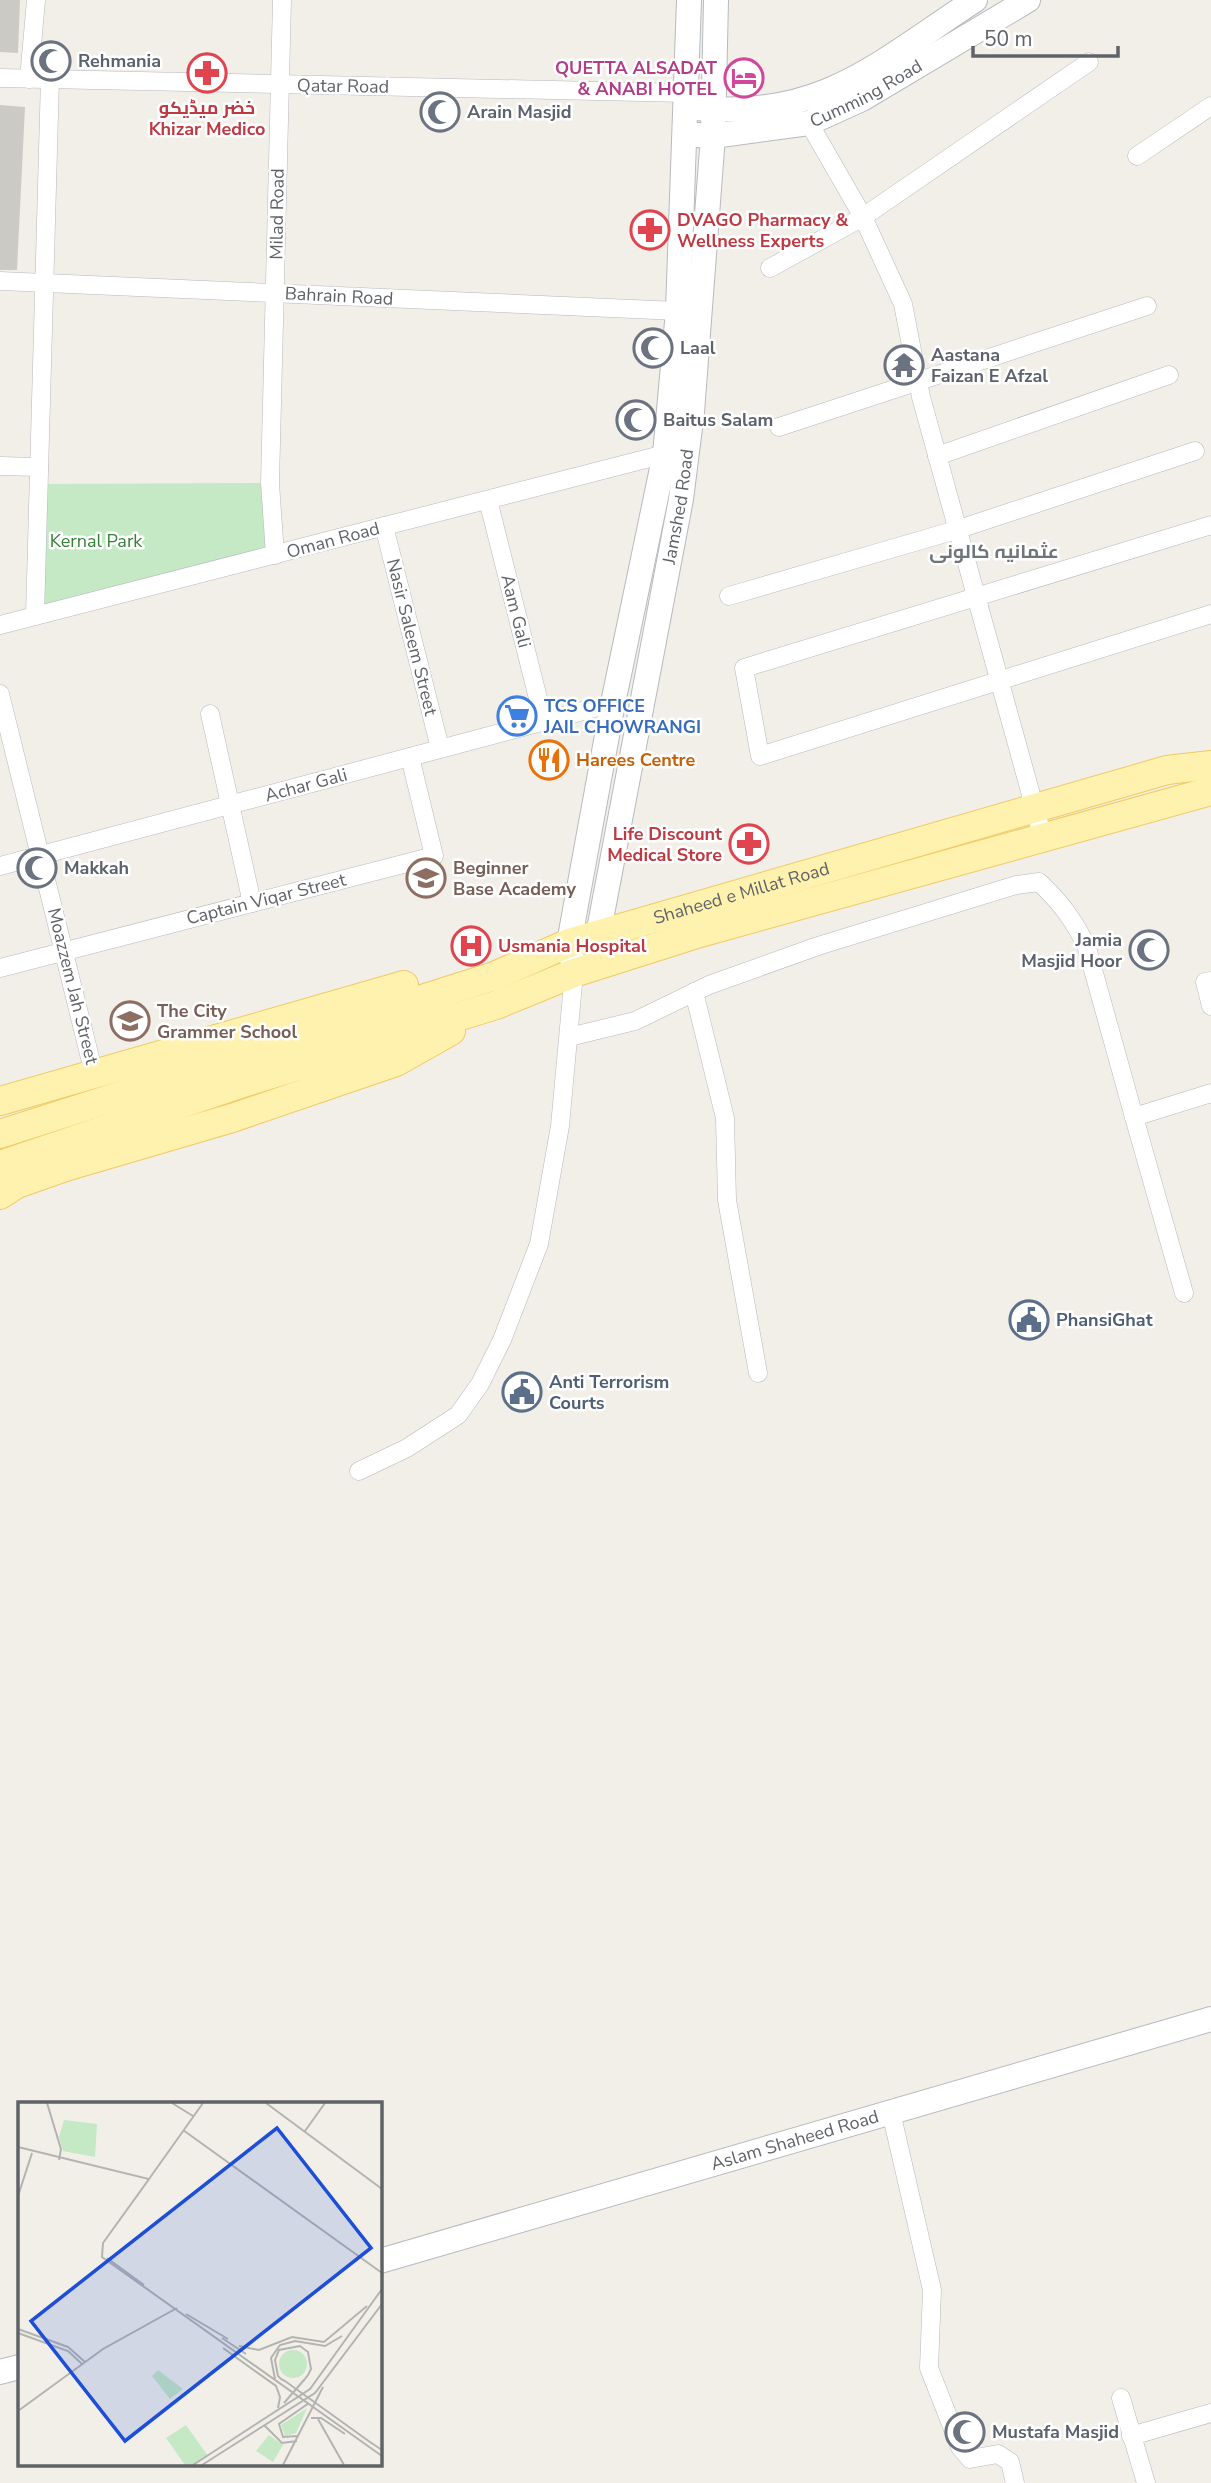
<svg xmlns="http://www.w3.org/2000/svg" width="1211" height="2483" font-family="'Nunito Sans',Cairo,sans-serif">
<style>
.green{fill:#c5e8c5}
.building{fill:#cccac5}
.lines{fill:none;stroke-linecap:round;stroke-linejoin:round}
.street-casing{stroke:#b5b8bc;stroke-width:19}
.secondary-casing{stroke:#b6babf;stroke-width:26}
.primary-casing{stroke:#f2c960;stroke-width:30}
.street{stroke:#fff;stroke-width:18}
.secondary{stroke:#fff;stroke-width:24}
.primary{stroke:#fff2af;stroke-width:28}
.labels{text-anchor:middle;stroke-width:5;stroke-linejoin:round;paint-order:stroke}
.worship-label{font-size:18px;font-weight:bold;fill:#5b616d;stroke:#fff;text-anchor:start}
.hotel-label{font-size:18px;font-weight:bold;fill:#b23c85;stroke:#fff;text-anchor:end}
.street-label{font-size:18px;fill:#5f6368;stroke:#fff}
.health-label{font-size:18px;font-weight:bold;fill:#be3a42;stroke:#fff;text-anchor:start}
.park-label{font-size:18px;fill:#348238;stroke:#fff}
.shop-label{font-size:18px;font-weight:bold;fill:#366cbe;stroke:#fff;text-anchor:start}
.food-label{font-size:18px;font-weight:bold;fill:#c56008;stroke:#fff;text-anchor:start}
.education-label{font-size:18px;font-weight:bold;fill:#785e54;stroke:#fff;text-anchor:start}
.service-label{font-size:18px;font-weight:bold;fill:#4e5e75;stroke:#fff;text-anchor:start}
.neighbourhood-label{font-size:19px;font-weight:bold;fill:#70757a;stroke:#fff}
.inset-road{fill:none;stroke:#b3b3b1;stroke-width:2}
.view{fill:#1d4ed8;fill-opacity:0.15;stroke:#1d4ed8;stroke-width:3.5}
.inset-edge{fill:none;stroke:#5f6368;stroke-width:3.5}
</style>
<rect width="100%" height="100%" fill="#f1efe8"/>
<path class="green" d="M270,483L275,555L35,616L39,484Z"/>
<g class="building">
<path d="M0,0H20L18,53L0,52Z"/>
<path d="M0,105L25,107L17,270H0Z"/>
</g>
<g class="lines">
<g class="street-casing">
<g id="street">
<path d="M0,78L686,93"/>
<path d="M29,79L36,0"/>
<path d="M809,123L863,217L903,304L921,397L1043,838"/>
<path d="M1137,156L1211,106"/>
<path d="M770,268L863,217L1089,62"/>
<path d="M0,281L678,311"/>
<path d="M779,427L1147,306"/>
<path d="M937,456L1169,375"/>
<path d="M0,466L39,467"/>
<path d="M488,500L544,722"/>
<path d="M1211,525L744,668L760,756L1211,614"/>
<path d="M384,526L440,748"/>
<path d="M275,555L270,483L282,0"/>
<path d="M729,596L956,530L1195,451"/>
<path d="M35,616L50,79"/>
<path d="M0,625L665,454"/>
<path d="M0,694L94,1074"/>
<path d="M210,714L252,903"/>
<path d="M0,866L613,703"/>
<path d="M0,968L434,856L410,757"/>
<path d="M1211,981L1205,982L1211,1006"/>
<path d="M694,992L725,1118L727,1200L758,1373"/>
<path d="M569,1037L635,1021L709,985L818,946L1016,885L1039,882C1060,902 1075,921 1087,948L1134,1117"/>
<path d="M1184,1293L1134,1117L1211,1093"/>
<path d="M359,1471L407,1448L458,1415L480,1384L502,1340L539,1244L560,1126L574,973"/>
<path d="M891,2112L932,2290L929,2368L960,2447L970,2459L998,2454L1010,2462L1015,2483"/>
<path d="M1121,2398L1146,2483"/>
<path d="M1131,2436L1211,2413"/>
</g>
</g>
<g class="secondary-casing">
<g id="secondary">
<path d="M697,108C822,120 878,63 975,0"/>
<path id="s1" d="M697,135L713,136L809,123L862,99L1028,0"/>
<path d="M572,959L569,943L613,703L665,454L678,311L689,0"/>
<path id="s2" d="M599,965L598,935L681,499L692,412L713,136L716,0"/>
<path id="s3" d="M380,2261L1211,2019"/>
<path d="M0,2372L19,2367"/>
</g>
</g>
<g class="primary-casing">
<g id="primary">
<path d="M0,1101L404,985"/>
<path id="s4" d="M0,1134L494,976L569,943L1167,770L1211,765"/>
<path d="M0,1165L246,1082L496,1005L574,973L700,933L1211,791"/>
<path d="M0,1195L17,1184L65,1167L232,1118L396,1062L451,1031"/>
</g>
</g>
<use href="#street" class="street"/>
<use href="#secondary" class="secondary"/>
<use href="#primary" class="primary"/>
</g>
<defs>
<g id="mosque-ring" transform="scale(2.0125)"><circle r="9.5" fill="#fff" stroke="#6b7280" stroke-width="1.5"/><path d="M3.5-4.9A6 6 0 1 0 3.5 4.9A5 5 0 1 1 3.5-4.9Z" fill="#6b7280"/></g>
<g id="pharmacy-ring" transform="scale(2.0125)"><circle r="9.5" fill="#fff" stroke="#e0444e" stroke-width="1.5"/><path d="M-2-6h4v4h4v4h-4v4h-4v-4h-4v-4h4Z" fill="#e0444e"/></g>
<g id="hotel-ring" transform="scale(2.0125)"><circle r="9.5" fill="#fff" stroke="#d1479c" stroke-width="1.5"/><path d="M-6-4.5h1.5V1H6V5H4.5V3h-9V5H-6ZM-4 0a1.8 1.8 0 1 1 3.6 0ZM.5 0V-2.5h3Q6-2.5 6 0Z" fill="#d1479c"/></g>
<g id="temple-ring" transform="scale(2.0125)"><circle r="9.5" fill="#fff" stroke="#6b7280" stroke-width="1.5"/><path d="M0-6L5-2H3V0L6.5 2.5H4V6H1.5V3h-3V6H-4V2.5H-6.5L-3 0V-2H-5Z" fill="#6b7280"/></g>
<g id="supermarket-ring" transform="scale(2.0125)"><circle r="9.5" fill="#fff" stroke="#3f7fe0" stroke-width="1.5"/><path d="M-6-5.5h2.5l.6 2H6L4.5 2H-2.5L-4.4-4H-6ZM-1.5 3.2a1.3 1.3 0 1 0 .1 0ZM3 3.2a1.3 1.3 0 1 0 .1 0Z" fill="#3f7fe0"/></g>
<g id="restaurant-ring" transform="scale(2.0125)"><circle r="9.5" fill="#fff" stroke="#e8710a" stroke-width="1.5"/><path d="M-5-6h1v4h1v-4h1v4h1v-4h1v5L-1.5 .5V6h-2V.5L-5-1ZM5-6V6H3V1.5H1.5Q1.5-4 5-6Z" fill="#e8710a"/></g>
<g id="school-ring" transform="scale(2.0125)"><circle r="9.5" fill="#fff" stroke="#8d6e63" stroke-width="1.5"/><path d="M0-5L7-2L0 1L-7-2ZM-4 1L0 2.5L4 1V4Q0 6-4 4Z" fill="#8d6e63"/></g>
<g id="hospital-ring" transform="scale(2.0125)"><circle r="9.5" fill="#fff" stroke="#e0444e" stroke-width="1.5"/><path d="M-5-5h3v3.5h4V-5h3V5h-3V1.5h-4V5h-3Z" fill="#e0444e"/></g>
<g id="civic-ring" transform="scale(2.0125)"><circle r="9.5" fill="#fff" stroke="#5c6f8a" stroke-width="1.5"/><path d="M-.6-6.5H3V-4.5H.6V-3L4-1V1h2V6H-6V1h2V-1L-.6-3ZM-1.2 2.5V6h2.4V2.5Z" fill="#5c6f8a"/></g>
</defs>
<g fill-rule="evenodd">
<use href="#mosque-ring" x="51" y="61"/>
<use href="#pharmacy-ring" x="207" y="73"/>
<use href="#hotel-ring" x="744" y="78"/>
<use href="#mosque-ring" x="440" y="112"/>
<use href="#pharmacy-ring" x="650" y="230"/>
<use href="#mosque-ring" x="653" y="348"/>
<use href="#temple-ring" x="904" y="365"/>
<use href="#mosque-ring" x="636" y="420"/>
<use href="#supermarket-ring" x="517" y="716"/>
<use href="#restaurant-ring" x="549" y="760"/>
<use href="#pharmacy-ring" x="749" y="844"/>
<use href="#mosque-ring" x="37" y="868"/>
<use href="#school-ring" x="426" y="878"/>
<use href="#hospital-ring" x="471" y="946"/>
<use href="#mosque-ring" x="1149" y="950"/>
<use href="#school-ring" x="130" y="1021"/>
<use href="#civic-ring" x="1029" y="1320"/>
<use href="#civic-ring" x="522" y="1392"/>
<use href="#mosque-ring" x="965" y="2432"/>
</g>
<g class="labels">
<g class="worship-label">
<text x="78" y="67">Rehmania</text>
<text x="467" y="118">Arain Masjid</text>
<text x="680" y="354">Laal</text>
<text x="931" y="361">Aastana<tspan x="931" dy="21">Faizan E Afzal</tspan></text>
<text x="663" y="426">Baitus Salam</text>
<text x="64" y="874">Makkah</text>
<text x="1122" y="946" text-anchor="end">Jamia<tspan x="1122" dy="21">Masjid Hoor</tspan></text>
<text x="992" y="2438">Mustafa Masjid</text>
</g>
<g class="hotel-label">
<text x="717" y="74">QUETTA ALSADAT<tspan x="717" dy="21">&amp; ANABI HOTEL</tspan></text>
</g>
<g class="street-label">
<text transform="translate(343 86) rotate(1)" y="6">Qatar Road</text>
<text dy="6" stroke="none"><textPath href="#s1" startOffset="177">Cumming Road</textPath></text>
<text transform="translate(277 214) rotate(-89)" y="6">Milad Road</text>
<text transform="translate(339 296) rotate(3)" y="6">Bahrain Road</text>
<text dy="6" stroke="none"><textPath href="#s2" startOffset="466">Jamshed Road</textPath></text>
<text transform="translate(333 540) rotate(-15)" y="6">Oman Road</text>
<text transform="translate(516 611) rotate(76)" y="6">Aam Gali</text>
<text transform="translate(412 637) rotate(76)" y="6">Nasir Saleem Street</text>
<text transform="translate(306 785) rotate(-15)" y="6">Achar Gali</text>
<text dy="6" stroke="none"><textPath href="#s4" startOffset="780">Shaheed e Millat Road</textPath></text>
<text transform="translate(266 899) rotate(-14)" y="6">Captain Viqar Street</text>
<text transform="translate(73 986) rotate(76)" y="6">Moazzem Jah Street</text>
<text dy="6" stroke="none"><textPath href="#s3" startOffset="432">Aslam Shaheed Road</textPath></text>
</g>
<g class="health-label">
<text x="207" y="114" text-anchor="middle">خضر میڈیکو<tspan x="207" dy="21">Khizar Medico</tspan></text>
<text x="677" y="226">DVAGO Pharmacy &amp;<tspan x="677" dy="21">Wellness Experts</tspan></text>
<text x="722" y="840" text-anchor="end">Life Discount<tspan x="722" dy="21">Medical Store</tspan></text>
<text x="498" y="952">Usmania Hospital</text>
</g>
<g class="park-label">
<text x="96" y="547">Kernal Park</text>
</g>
<g class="shop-label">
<text x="544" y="712">TCS OFFICE<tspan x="544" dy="21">JAIL CHOWRANGI</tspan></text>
</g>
<g class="food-label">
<text x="576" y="766">Harees Centre</text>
</g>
<g class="education-label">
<text x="453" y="874">Beginner<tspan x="453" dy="21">Base Academy</tspan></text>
<text x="157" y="1017">The City<tspan x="157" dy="21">Grammer School</tspan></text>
</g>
<g class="service-label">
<text x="1056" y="1326">PhansiGhat</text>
<text x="549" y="1388">Anti Terrorism<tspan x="549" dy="21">Courts</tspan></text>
</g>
<g class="neighbourhood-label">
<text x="994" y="558">عثمانیہ کالونی</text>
</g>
</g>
<g transform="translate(18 2102)">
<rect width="364" height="364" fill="#f1efe8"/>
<path d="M46,18L79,22L77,55L45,49L41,35ZM261 262a14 14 0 1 1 28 0a14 14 0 1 1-28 0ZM140,268L165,287L152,297L134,274ZM289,306L278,331L267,334L263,323ZM168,323L190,354L175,363H167L148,336ZM251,333L265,343L255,360L238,349Z" fill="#c5e8c5"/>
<path class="inset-road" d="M29,1L43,47L41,58M154,1L175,14M248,1L364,87M165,28L364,171M287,29L307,1M0,45L131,77L85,141L84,155L364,354M131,77L185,1M0,94L14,51M89,156L126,183M168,212L210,237M0,227L50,245L67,260M0,231L50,249L64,262M204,236L228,252M221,244L241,248L274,235L306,240L349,204M205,246L258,284L262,295L260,306M257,277L253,256L262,243L277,239L307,244L324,234M266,301L286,278L290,273L293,267L290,250L282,244L261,248L257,258L260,274L263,277L267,279L352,340L364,348M0,309L85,247L159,206M293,316H303L327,332M300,317L326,363M246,323L264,341L279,339M279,334L265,335L261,322L291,301M175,363L292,287L364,187M184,363L297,291L364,202M265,363L305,285"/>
<path class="view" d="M259,26L353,146L107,339L13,219Z"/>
<rect width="364" height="364" class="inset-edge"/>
</g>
<path d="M973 46v10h145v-10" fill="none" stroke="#5f6368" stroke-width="3.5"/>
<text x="984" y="46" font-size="21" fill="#5f6368" stroke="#ffffff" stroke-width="5" paint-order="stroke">50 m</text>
</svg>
